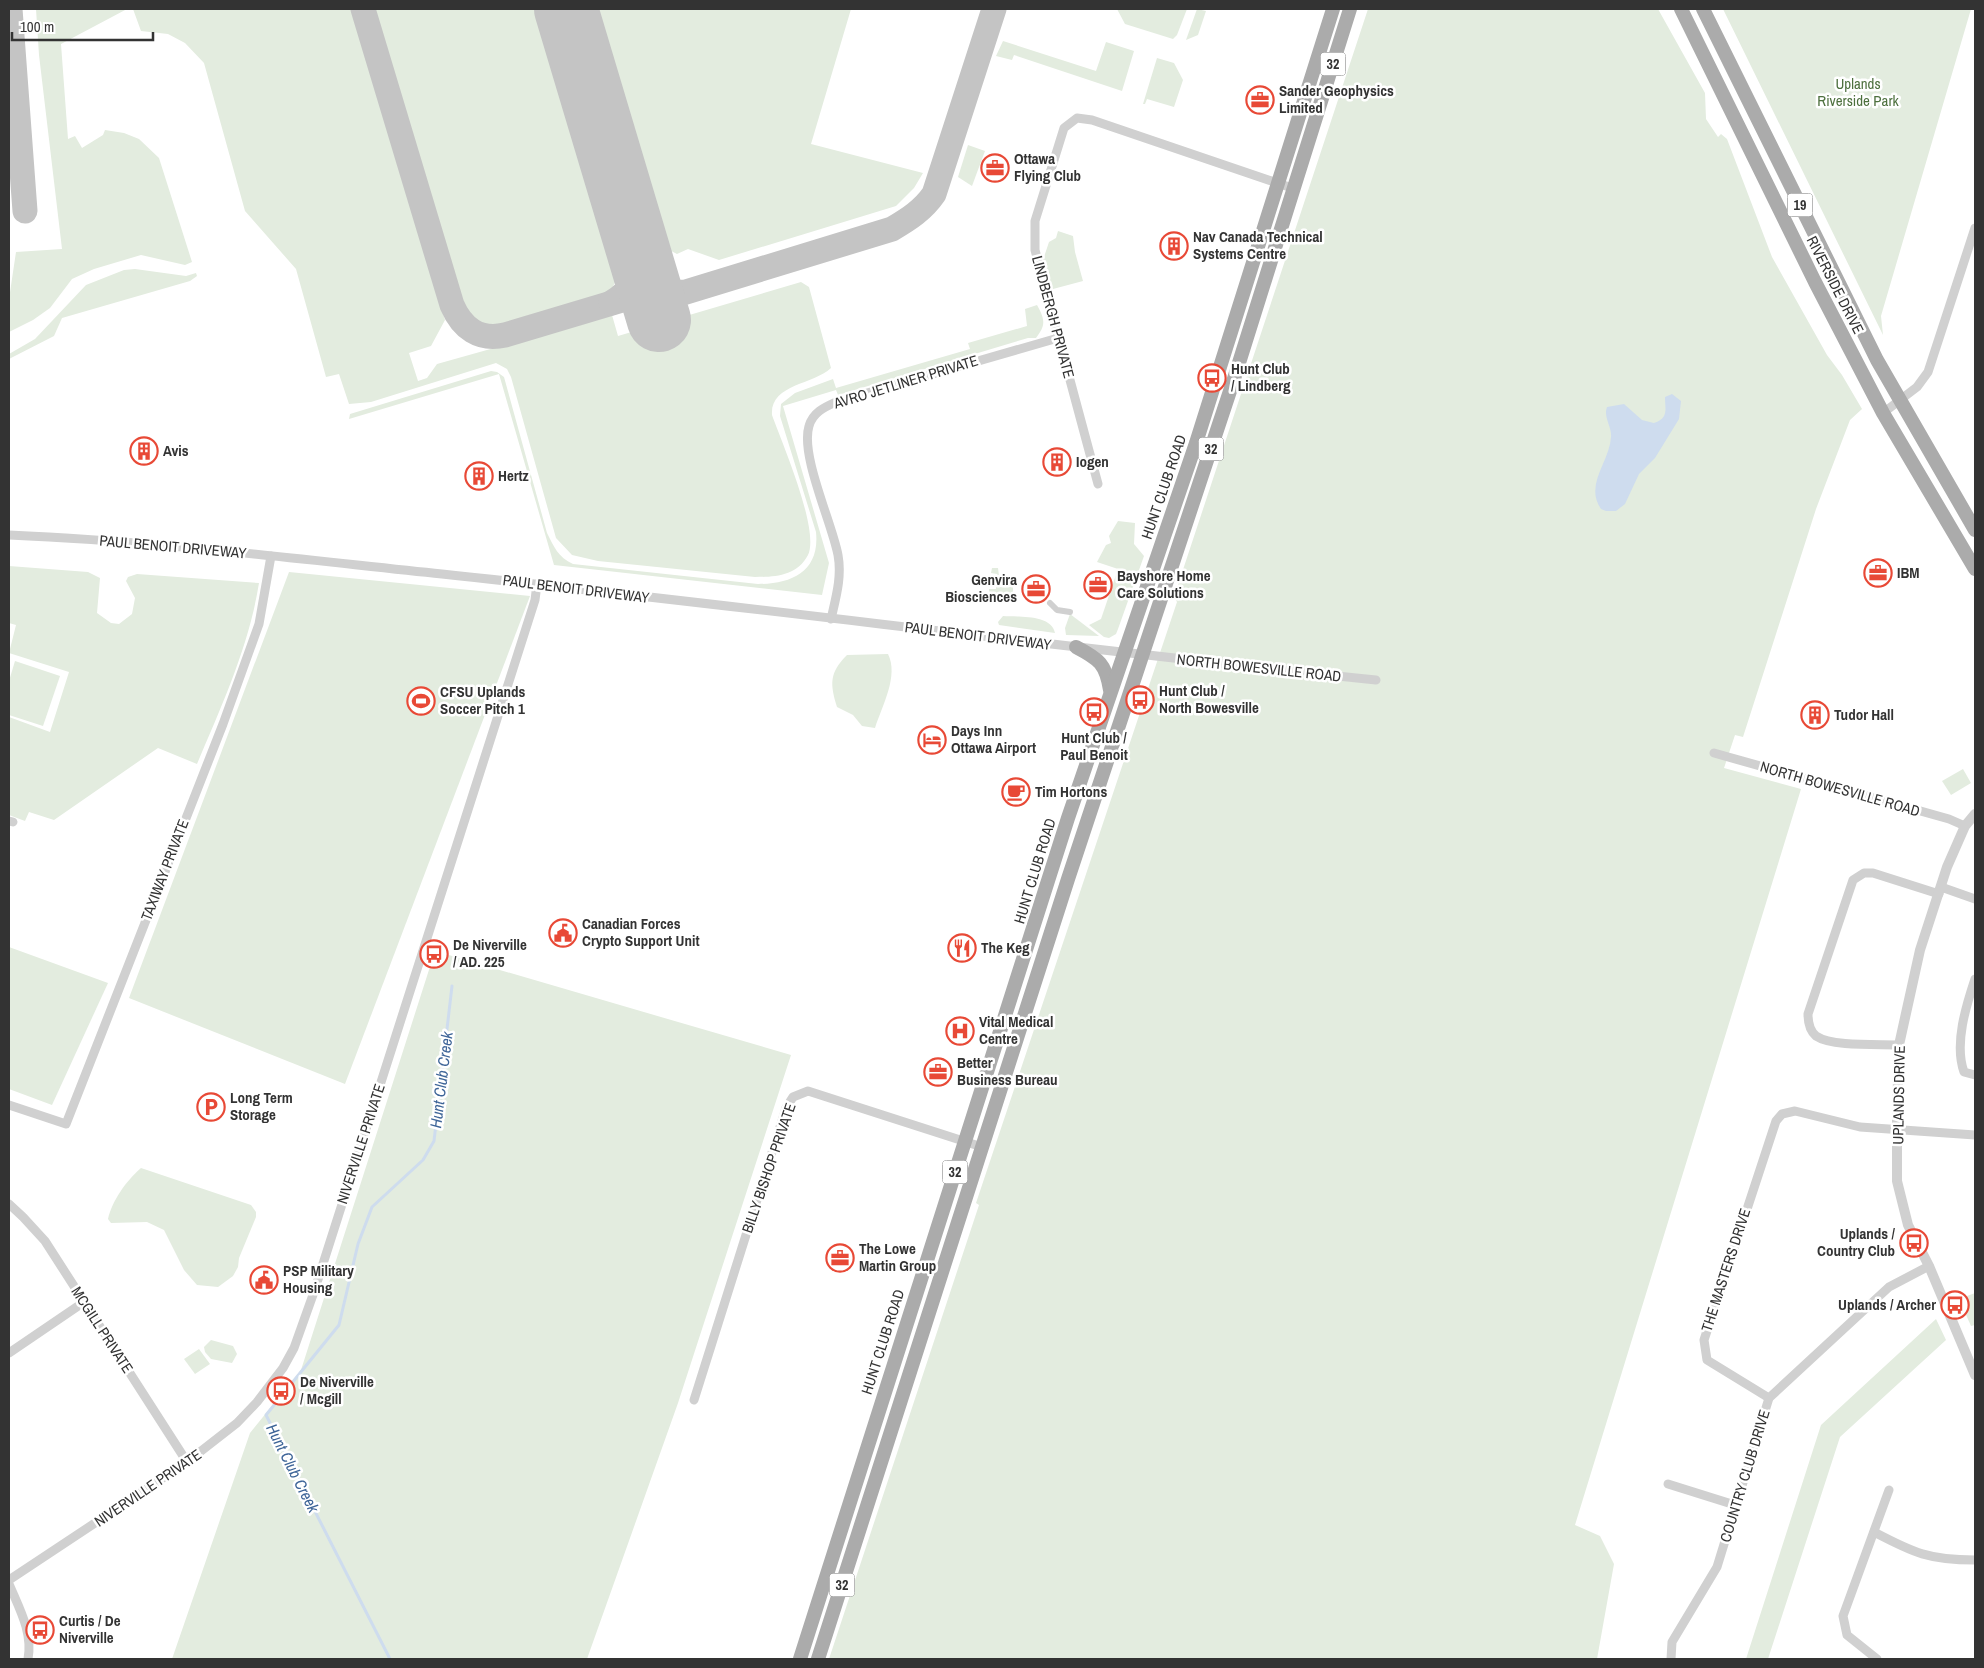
<svg xmlns="http://www.w3.org/2000/svg" width="1984" height="1668" font-family="'Archivo Narrow',sans-serif">
<style>
.green{fill:#e3ecdf}
.water{fill:#cedcee}
.lines{fill:none;stroke-linecap:round;stroke-linejoin:round}
.stream{stroke:#cedcee;stroke-width:3}
.taxiway{stroke:#c4c4c4;stroke-width:25}
.runway{stroke:#c4c4c4;stroke-width:64}
.pedestrian{stroke:#d0d0d0;stroke-width:6}
.minor{stroke:#d0d0d0;stroke-width:9}
.tertiary{stroke:#d0d0d0;stroke-width:10}
.primary{stroke:#ababab;stroke-width:14}
.labels{text-anchor:middle;stroke-width:5;stroke-linejoin:round;paint-order:stroke}
.shield{fill:#fff;stroke:#707070;stroke-width:1}
.shield-label{font-size:14px;font-weight:bold;fill:#333}
.park-label{font-size:15px;fill:#4d703e;stroke:#fff}
.poi-label{font-size:15px;font-weight:bold;fill:#333;stroke:#fff;text-anchor:start}
.street-label{font-size:15px;fill:#333;stroke:#fff}
.water-label{font-size:16px;font-style:italic;fill:#3e6598;stroke:#fff}
</style>
<rect width="100%" height="100%" fill="#fff"/>
<g class="green">
<path d="M36,9H127L61,44L68,139L75,136L82,148L103,135L105,130L124,133L139,139L159,158L192,262L185,265L141,255L94,269L72,279L50,308L33,320L9,332V299L16,252L62,249L39,55Z"/>
<path d="M133,9H351L445,320L431,346L409,353L418,381L427,378L437,364L612,315L618,336L801,282L809,287L831,368C813,385 770,384 772,415C782,443 820,530 808,555C797,576 775,577 755,577L598,561L572,555L556,538L511,377L507,369L496,363L371,402L349,404L339,374L326,377L296,269L245,211L204,63L185,43L168,34L141,31Z"/>
<path d="M372,9H548L625,264L610,292L491,329L464,313Z"/>
<path d="M584,9H851L811,144L923,173L914,188L896,206L719,260L688,249L677,254L652,241Z"/>
<path d="M1117,9H1187L1177,35L1173,39L1125,24Z"/>
<path d="M1197,9L1206,11L1198,35L1186,40Z"/>
<path d="M1368,9H1658L1705,93L1706,119L1718,137L1721,134L1727,139L1772,257L1827,355L1842,375L1862,409L1850,420L1816,509L1743,737L1735,735L1724,768L1801,789L1575,1525L1600,1536L1614,1564L1597,1659H829L979,1205L976,1203L1177,602L1174,597Z"/>
<path d="M1723,9H1971L1881,316L1883,335Z"/>
<path d="M1003,41L1096,71L1106,42L1134,51L1122,91L1014,55L1012,60L996,56Z"/>
<path d="M1157,58L1174,63L1183,80L1174,107L1147,99L1145,104H1143Z"/>
<path d="M968,145L985,151L972,186L958,177Z"/>
<path d="M1058,231L1073,236L1075,252L1083,281L1053,289L1048,287L1042,263L1049,242L1056,238Z"/>
<path d="M135,269L186,276L196,273L197,276L190,281L62,318L54,336L9,359V354L35,339L86,285L124,270Z"/>
<path d="M1037,305C1046,321 1045,326 1036,338H1028L838,395L836,390L783,406L829,563L822,595L554,565L499,374L349,419L350,414L491,371L497,372L504,377L547,533C554,547 558,557 573,564L758,584C792,584 820,571 816,532L780,416L781,404L795,393L833,379L836,388L970,349L968,343L1027,326L1025,309Z"/>
<path d="M1118,521L1135,523L1134,544L1144,556L1118,629L1116,634L1109,638L1104,637L1089,625L1101,619L1118,569L1097,562L1106,545L1111,543L1109,536Z"/>
<path d="M9,566L88,572L100,578L97,613L111,623L119,624L132,614L135,598L126,581L128,577L137,574L259,583C249,646 222,705 197,764L158,748L54,820L29,812L25,821L9,815V717L50,732L69,672L9,653L16,625L9,623Z"/>
<path d="M992,568H998L999,576L1013,578V598L989,595V589H996L997,574L991,573Z"/>
<path d="M289,572L530,596L345,1084L129,998Z"/>
<path d="M1070,614L1099,636L1066,635L1065,628Z"/>
<path d="M1003,616C1018,617 1052,614 1055,633L999,625L998,622Z"/>
<path d="M888,654C899,676 882,706 875,728L862,726L853,715L837,707C830,684 829,673 847,655Z"/>
<path d="M15,661L60,676L43,726L9,715V681Z"/>
<path d="M1963,769L1971,783L1951,795L1942,781Z"/>
<path d="M9,947L108,983L52,1105L9,1089Z"/>
<path d="M435,951L791,1055L678,1403L587,1659H172L250,1433L301,1370Z"/>
<path d="M141,1168L251,1205L256,1212V1217L239,1258L238,1267L233,1276L218,1287L197,1285L184,1270L164,1230L147,1222L111,1223L108,1219C112,1201 126,1181 141,1168Z"/>
<path d="M1975,1293V1325L1971,1326L1959,1299Z"/>
<path d="M1936,1319L1946,1340L1840,1437L1768,1659H1746L1821,1425Z"/>
<path d="M211,1340L233,1346L237,1354L232,1363L211,1359L205,1352L204,1347Z"/>
<path d="M199,1349L210,1364L195,1374L184,1359Z"/>
</g>
<path class="water" d="M1672,394L1681,401L1679,419L1655,458L1639,474L1625,504L1616,511H1606L1601,509C1584,485 1610,461 1611,437C1612,427 1603,417 1607,407L1624,404L1642,420L1654,423C1669,418 1665,409 1665,397Z"/>
<g class="lines">
<path class="stream" d="M390,1659L266,1415L339,1325L358,1244L372,1207L423,1160L434,1141L452,986"/>
<g class="taxiway">
<path d="M10,9L25,211"/>
<path d="M363,9L452,305C462,328 479,341 505,335L632,297L651,293L686,292L892,229C909,219 923,210 934,194L994,9"/>
<path d="M610,163C617,189 644,254 635,278C631,289 621,297 611,303"/>
</g>
<path class="runway" d="M566,9L659,320"/>
<path class="pedestrian" d="M1050,603L1057,610L1070,612"/>
<g class="minor">
<path d="M1883,413L1917,387L1928,372L1975,228"/>
<path d="M1098,484L1035,250V221L1064,128L1077,118L1092,120L1295,189"/>
<path d="M9,535C153,541 298,559 442,574C754,607 1064,648 1376,680"/>
<path d="M831,619C836,597 842,577 838,555C832,523 800,455 809,426C813,412 825,407 836,402L1058,338"/>
<path d="M1714,753L1949,819L1965,826"/>
<path d="M9,821L13,822"/>
<path d="M1941,887L1975,899"/>
<path d="M1975,979C1966,1006 1954,1044 1964,1072L1975,1075"/>
<path d="M1899,1045C1879,1044 1832,1047 1816,1036C1810,1031 1808,1022 1808,1014L1853,880L1864,873H1873L1939,894"/>
<path d="M9,1105L66,1124L223,724L259,624L271,556"/>
<path d="M9,1204L23,1217L45,1241L187,1462"/>
<path d="M9,1353L84,1302"/>
<path d="M1769,1398L1707,1360L1704,1340L1776,1121L1782,1114L1795,1111L1860,1127L1975,1135"/>
<path d="M694,1400L786,1108L793,1097L808,1091L982,1147"/>
<path d="M1668,1484L1735,1505"/>
<path d="M1874,1532C1914,1553 1929,1560 1975,1560"/>
<path d="M9,1580L187,1462L237,1423L257,1402L283,1368L294,1348L314,1292L535,600L537,584"/>
<path d="M9,1584C19,1608 33,1632 28,1659"/>
<path d="M1671,1659L1672,1642L1717,1567L1769,1398L1889,1287L1929,1266"/>
<path d="M1877,1659L1847,1635L1843,1616L1889,1490"/>
</g>
<path class="tertiary" d="M1975,814L1965,826L1947,867L1920,950L1899,1045L1897,1114V1181L1908,1225L1929,1266L1975,1375"/>
<g class="primary">
<path d="M1681,9L1815,282L1883,413L1975,569"/>
<path d="M1703,9L1877,360L1975,530"/>
<path d="M1076,647C1099,659 1106,664 1110,690"/>
<path d="M800,1659L1068,818L1196,443L1333,9"/>
<path d="M818,1659L1068,879L1233,382L1350,9"/>
</g>
</g>
<defs>
<g id="office-ring" transform="scale(1.4375)"><circle r="9.5" fill="#fff" stroke="#e84936" stroke-width="1.5"/><path d="M-6-3h4V-5.5h4V-3h4V5H-6ZM-1-4.5V-3h2v-1.5ZM-6 0V1H6V0Z" fill="#e84936"/></g>
<g id="building-ring" transform="scale(1.4375)"><circle r="9.5" fill="#fff" stroke="#e84936" stroke-width="1.5"/><path d="M-4-6H4V6H1V3H-1V6H-4ZM-2.5-4.3h1.7v1.8h-1.7ZM.8-4.3h1.7v1.8H.8ZM-2.5-1h1.7V.8h-1.7ZM.8-1h1.7V.8H.8Z" fill="#e84936"/></g>
<g id="bus-ring" transform="scale(1.4375)"><circle r="9.5" fill="#fff" stroke="#e84936" stroke-width="1.5"/><path d="M-5-6H5V4H4V6H2V4H-2V6H-4V4H-5ZM-3.5-4V0h7V-4ZM-3.5 1.2v1.5H-2V1.2ZM2 1.2v1.5H3.5V1.2Z" fill="#e84936"/></g>
<g id="stadium-ring" transform="scale(1.4375)"><circle r="9.5" fill="#fff" stroke="#e84936" stroke-width="1.5"/><path d="M0-5a6.5 5 0 1 0 0 10a6.5 5 0 1 0 0-10ZM-3.5-1.8h7v3.6h-7Z" fill="#e84936"/></g>
<g id="hotel-ring" transform="scale(1.4375)"><circle r="9.5" fill="#fff" stroke="#e84936" stroke-width="1.5"/><path d="M-6-4.5h1.5V1H6V5H4.5V3h-9V5H-6ZM-4 0a1.8 1.8 0 1 1 3.6 0ZM.5 0V-2.5h3Q6-2.5 6 0Z" fill="#e84936"/></g>
<g id="cafe-ring" transform="scale(1.4375)"><circle r="9.5" fill="#fff" stroke="#e84936" stroke-width="1.5"/><path d="M-5.5-4.5H6V0H3Q3 3.5 0 3.5H-2.5Q-5.5 3.5-5.5 0ZM3-3.2v2h1.7v-2ZM-6 4.5H4V6H-6Z" fill="#e84936"/></g>
<g id="civic-ring" transform="scale(1.4375)"><circle r="9.5" fill="#fff" stroke="#e84936" stroke-width="1.5"/><path d="M-.6-6.5H3V-4.5H.6V-3L4-1V1h2V6H-6V1h2V-1L-.6-3ZM-1.2 2.5V6h2.4V2.5Z" fill="#e84936"/></g>
<g id="restaurant-ring" transform="scale(1.4375)"><circle r="9.5" fill="#fff" stroke="#e84936" stroke-width="1.5"/><path d="M-5-6h1v4h1v-4h1v4h1v-4h1v5L-1.5 .5V6h-2V.5L-5-1ZM5-6V6H3V1.5H1.5Q1.5-4 5-6Z" fill="#e84936"/></g>
<g id="hospital-ring" transform="scale(1.4375)"><circle r="9.5" fill="#fff" stroke="#e84936" stroke-width="1.5"/><path d="M-5-5h3v3.5h4V-5h3V5h-3V1.5h-4V5h-3Z" fill="#e84936"/></g>
<g id="parking-ring" transform="scale(1.4375)"><circle r="9.5" fill="#fff" stroke="#e84936" stroke-width="1.5"/><path d="M-3.5-5.5H1a3.5 3.5 0 0 1 0 7H-1V5.5H-3.5ZM-1-3.4V-.6H.8a1.4 1.4 0 0 0 0-2.8Z" fill="#e84936"/></g>
</defs>
<g fill-rule="evenodd">
<use href="#office-ring" x="1260" y="100"/>
<use href="#office-ring" x="995" y="168"/>
<use href="#building-ring" x="1174" y="246"/>
<use href="#bus-ring" x="1212" y="378"/>
<use href="#building-ring" x="144" y="451"/>
<use href="#building-ring" x="1057" y="462"/>
<use href="#building-ring" x="479" y="476"/>
<use href="#office-ring" x="1878" y="573"/>
<use href="#office-ring" x="1098" y="585"/>
<use href="#office-ring" x="1036" y="589"/>
<use href="#bus-ring" x="1140" y="700"/>
<use href="#stadium-ring" x="421" y="701"/>
<use href="#bus-ring" x="1094" y="712"/>
<use href="#building-ring" x="1815" y="715"/>
<use href="#hotel-ring" x="932" y="740"/>
<use href="#cafe-ring" x="1016" y="792"/>
<use href="#civic-ring" x="563" y="933"/>
<use href="#restaurant-ring" x="962" y="948"/>
<use href="#bus-ring" x="434" y="954"/>
<use href="#hospital-ring" x="960" y="1031"/>
<use href="#office-ring" x="938" y="1072"/>
<use href="#parking-ring" x="211" y="1107"/>
<use href="#bus-ring" x="1914" y="1243"/>
<use href="#office-ring" x="840" y="1258"/>
<use href="#civic-ring" x="264" y="1280"/>
<use href="#bus-ring" x="1955" y="1305"/>
<use href="#bus-ring" x="281" y="1391"/>
<use href="#bus-ring" x="40" y="1630"/>
</g>
<g class="labels">
<g class="shield">
<rect x="1320.5" y="52.5" width="25" height="23" rx="4"/>
<rect x="1787.5" y="193.5" width="25" height="23" rx="4"/>
<rect x="1198.5" y="437.5" width="25" height="23" rx="4"/>
<rect x="942.5" y="1160.5" width="25" height="23" rx="4"/>
<rect x="829.5" y="1573.5" width="25" height="23" rx="4"/>
</g>
<g class="shield-label">
<text x="1333" y="69">32</text>
<text x="1800" y="210">19</text>
<text x="1211" y="454">32</text>
<text x="955" y="1177">32</text>
<text x="842" y="1590">32</text>
</g>
<g class="park-label">
<text x="1858" y="89">Uplands<tspan x="1858" dy="17">Riverside Park</tspan></text>
</g>
<g class="poi-label">
<text x="1279" y="96">Sander Geophysics<tspan x="1279" dy="17">Limited</tspan></text>
<text x="1014" y="164">Ottawa<tspan x="1014" dy="17">Flying Club</tspan></text>
<text x="1193" y="242">Nav Canada Technical<tspan x="1193" dy="17">Systems Centre</tspan></text>
<text x="1231" y="374">Hunt Club<tspan x="1231" dy="17">/ Lindberg</tspan></text>
<text x="163" y="456">Avis</text>
<text x="1076" y="467">Iogen</text>
<text x="498" y="481">Hertz</text>
<text x="1897" y="578">IBM</text>
<text x="1117" y="581">Bayshore Home<tspan x="1117" dy="17">Care Solutions</tspan></text>
<text x="1017" y="585" text-anchor="end">Genvira<tspan x="1017" dy="17">Biosciences</tspan></text>
<text x="1159" y="696">Hunt Club /<tspan x="1159" dy="17">North Bowesville</tspan></text>
<text x="440" y="697">CFSU Uplands<tspan x="440" dy="17">Soccer Pitch 1</tspan></text>
<text x="1834" y="720">Tudor Hall</text>
<text x="951" y="736">Days Inn<tspan x="951" dy="17">Ottawa Airport</tspan></text>
<text x="1094" y="743" text-anchor="middle">Hunt Club /<tspan x="1094" dy="17">Paul Benoit</tspan></text>
<text x="1035" y="797">Tim Hortons</text>
<text x="582" y="929">Canadian Forces<tspan x="582" dy="17">Crypto Support Unit</tspan></text>
<text x="453" y="950">De Niverville<tspan x="453" dy="17">/ AD. 225</tspan></text>
<text x="981" y="953">The Keg</text>
<text x="979" y="1027">Vital Medical<tspan x="979" dy="17">Centre</tspan></text>
<text x="957" y="1068">Better<tspan x="957" dy="17">Business Bureau</tspan></text>
<text x="230" y="1103">Long Term<tspan x="230" dy="17">Storage</tspan></text>
<text x="1895" y="1239" text-anchor="end">Uplands /<tspan x="1895" dy="17">Country Club</tspan></text>
<text x="859" y="1254">The Lowe<tspan x="859" dy="17">Martin Group</tspan></text>
<text x="283" y="1276">PSP Military<tspan x="283" dy="17">Housing</tspan></text>
<text x="1936" y="1310" text-anchor="end">Uplands / Archer</text>
<text x="300" y="1387">De Niverville<tspan x="300" dy="17">/ Mcgill</tspan></text>
<text x="59" y="1626">Curtis / De<tspan x="59" dy="17">Niverville</tspan></text>
</g>
<g class="street-label">
<text transform="translate(1835 285) rotate(63)" y="5">RIVERSIDE DRIVE</text>
<text transform="translate(1053 317) rotate(75)" y="5">LINDBERGH PRIVATE</text>
<text transform="translate(906 382) rotate(-17)" y="5">AVRO JETLINER PRIVATE</text>
<text transform="translate(1164 487) rotate(-71)" y="5">HUNT CLUB ROAD</text>
<text transform="translate(173 547) rotate(5)" y="5">PAUL BENOIT DRIVEWAY</text>
<text transform="translate(576 589) rotate(7)" y="5">PAUL BENOIT DRIVEWAY</text>
<text transform="translate(978 636) rotate(7)" y="5">PAUL BENOIT DRIVEWAY</text>
<text transform="translate(1259 668) rotate(6)" y="5">NORTH BOWESVILLE ROAD</text>
<text transform="translate(1840 789) rotate(16)" y="5">NORTH BOWESVILLE ROAD</text>
<text transform="translate(165 870) rotate(-69)" y="5">TAXIWAY PRIVATE</text>
<text transform="translate(1035 871) rotate(-73)" y="5">HUNT CLUB ROAD</text>
<text transform="translate(1899 1095) rotate(-89)" y="5">UPLANDS DRIVE</text>
<text transform="translate(361 1144) rotate(-72)" y="5">NIVERVILLE PRIVATE</text>
<text transform="translate(769 1168) rotate(-71)" y="5">BILLY BISHOP PRIVATE</text>
<text transform="translate(1726 1270) rotate(-72)" y="5">THE MASTERS DRIVE</text>
<text transform="translate(102 1330) rotate(57)" y="5">MCGILL PRIVATE</text>
<text transform="translate(883 1342) rotate(-72)" y="5">HUNT CLUB ROAD</text>
<text transform="translate(1745 1476) rotate(-73)" y="5">COUNTRY CLUB DRIVE</text>
<text transform="translate(148 1488) rotate(-34)" y="5">NIVERVILLE PRIVATE</text>
</g>
<g class="water-label">
<text transform="translate(441 1080) rotate(-83)" y="6">Hunt Club Creek</text>
<text transform="translate(293 1468) rotate(63)" y="6">Hunt Club Creek</text>
</g>
</g>
<rect width="1984" height="1668" fill="none" stroke="#333333" stroke-width="20"/>
<path d="M12 32v8h141v-8" fill="none" stroke="#333333" stroke-width="2.5"/>
<text x="20" y="32" font-size="15" fill="#333333" stroke="#ffffff" stroke-width="4" paint-order="stroke">100 m</text>
</svg>
